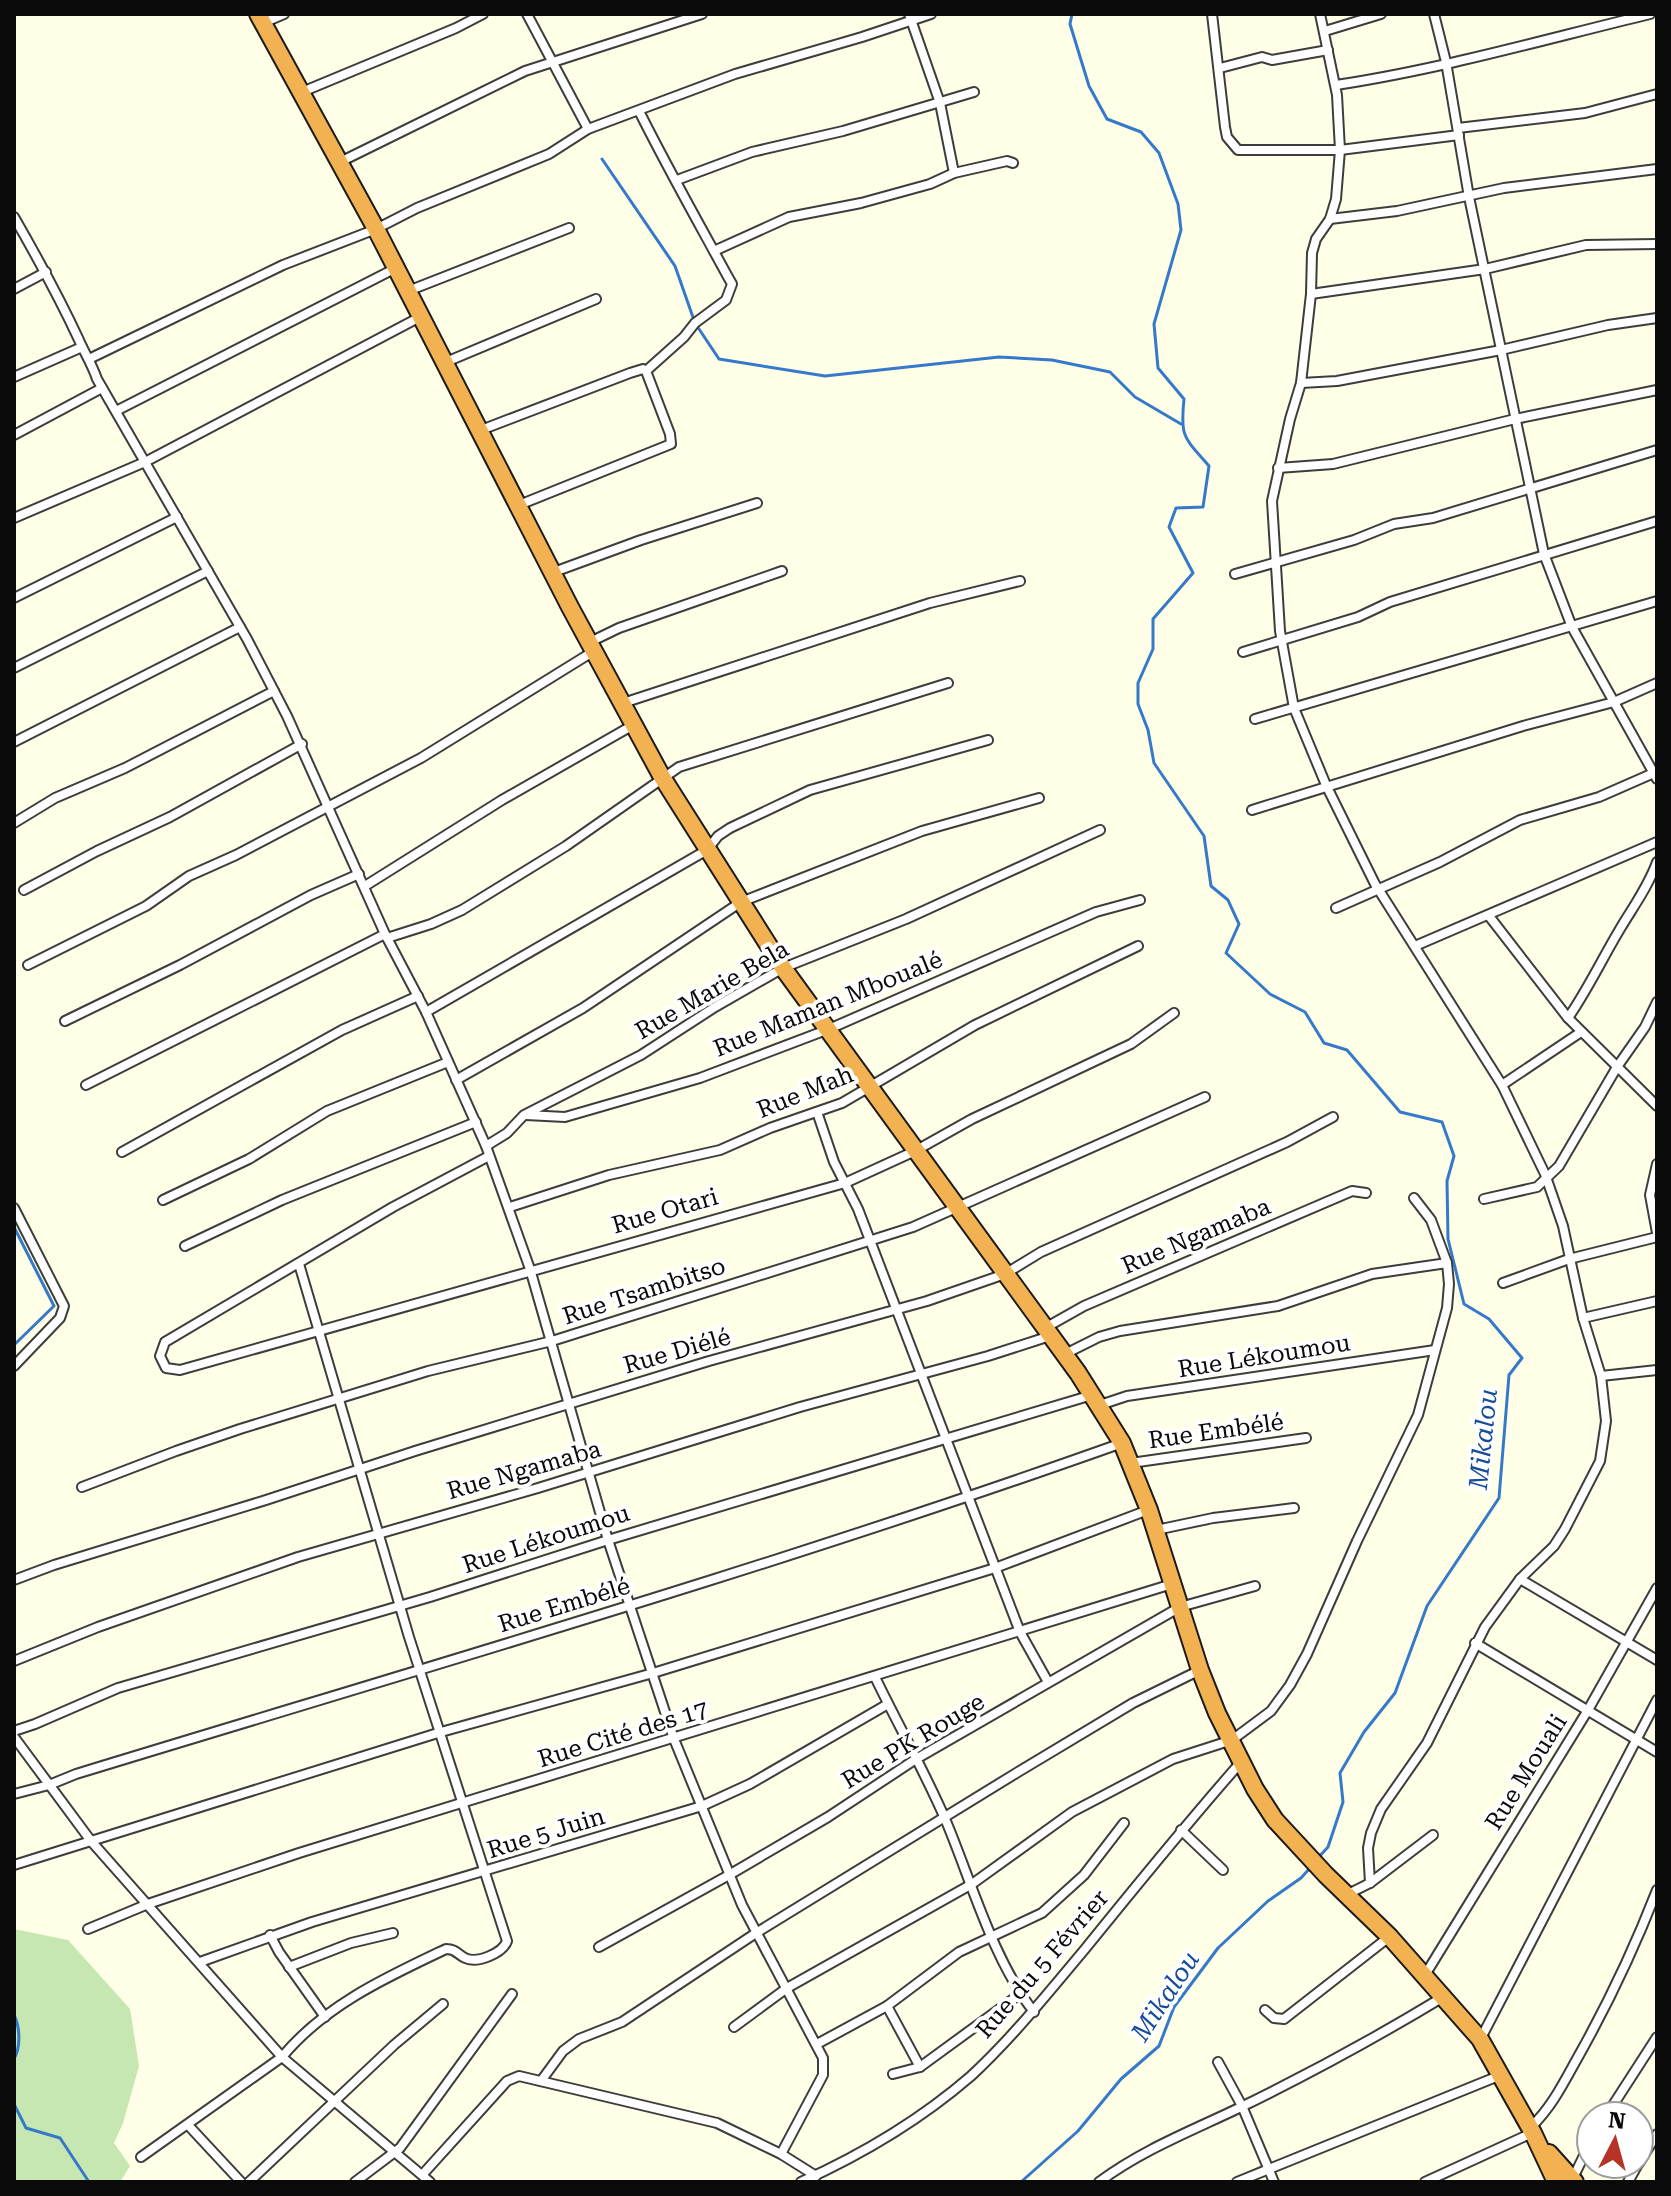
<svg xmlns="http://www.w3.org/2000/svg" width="1671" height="2196" font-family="'Roboto Serif',serif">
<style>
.green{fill:#c6e7b2}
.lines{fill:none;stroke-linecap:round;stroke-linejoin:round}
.stream{stroke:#3579ca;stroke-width:3}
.street-casing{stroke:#3d3d3d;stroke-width:12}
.highway-casing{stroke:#1b1b1b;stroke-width:20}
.street{stroke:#fff;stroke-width:8}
.highway{stroke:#f2b251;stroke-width:16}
.labels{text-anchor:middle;stroke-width:8;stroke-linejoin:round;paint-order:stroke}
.street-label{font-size:24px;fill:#0a0a0a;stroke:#fff}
.water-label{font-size:26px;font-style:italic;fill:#174c98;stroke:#fff}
</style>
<rect width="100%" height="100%" fill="#fffee6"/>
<path class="green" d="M14,1929L68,1940L130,2009L139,2066L123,2123L114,2143L130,2166L120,2182H14Z"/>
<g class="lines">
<g class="stream">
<path d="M1072,14L1070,24L1089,86L1107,119L1141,132L1159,153L1178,204L1181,230L1154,324L1158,368L1184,399C1180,438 1184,437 1209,466L1203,507L1176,508L1169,527L1193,573L1153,619V649L1138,683V704L1148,730L1154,763L1204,836L1211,886L1228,900L1239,924L1226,953L1270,994L1305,1012L1324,1043L1347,1050L1400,1112L1442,1122L1454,1156L1447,1181L1448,1239L1464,1304L1489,1319L1522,1358L1509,1375L1499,1498L1427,1606L1395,1693L1364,1732L1340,1773L1343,1802L1328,1847L1317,1859"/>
<path d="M602,159L675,266L695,323L719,359L825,376L999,357L1052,360L1110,372L1135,397L1181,424"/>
<path d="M14,1227L54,1306L14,1345"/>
<path d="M14,2015C20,2027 21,2047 14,2059"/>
<path d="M14,2104L26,2128L60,2138L89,2182"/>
<path d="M1021,2182L1078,2131L1121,2079L1159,2046L1174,2007L1218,1948L1268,1901L1301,1878L1310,1868"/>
</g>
<g class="street-casing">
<g id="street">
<path d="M527,14L588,129"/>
<path d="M909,14L940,103L954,173"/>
<path d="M1212,14L1225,127L1227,137L1238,150H1340L1459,135"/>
<path d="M1320,14L1337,95L1340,150L1336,199L1330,219L1316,239L1312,253L1311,294L1301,383L1290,419L1272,501L1280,631L1294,708L1326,785L1375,884L1502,1085L1545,1174L1563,1226L1583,1318L1601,1376L1606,1421L1600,1461L1565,1529L1554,1546L1520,1579L1485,1627L1427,1743L1381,1809L1371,1833L1368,1848L1370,1883"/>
<path d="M1434,14L1446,62L1469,197L1544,554L1572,627L1657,779"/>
<path d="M263,23L284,14"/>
<path d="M1325,31L1381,14"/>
<path d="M1220,68L1262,57L1272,60L1328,50"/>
<path d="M1336,85C1442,69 1546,39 1650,14"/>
<path d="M302,92L456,28L483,14"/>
<path d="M1458,128L1585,113L1657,94"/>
<path d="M340,162L525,71L702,14"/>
<path d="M677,180L752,152L843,131L974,92"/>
<path d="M14,217C37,257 59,297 79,340C85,354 92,364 97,379L247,639L287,716L385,934L426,1012L486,1146L530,1269L608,1540L674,1739L742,1905L823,2058V2075L781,2154"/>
<path d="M1330,219L1397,211L1504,188L1657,169"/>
<path d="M714,251L789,217L861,203L930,184L954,173L1007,161L1013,163"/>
<path d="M14,289L46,272"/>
<path d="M408,291L569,228"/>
<path d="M1311,294L1485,269L1586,245L1657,244"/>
<path d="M91,358L283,265L376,229L417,208L549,154L588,129L735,74L862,37L931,14"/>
<path d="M446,362L596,299"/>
<path d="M14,377L82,347"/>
<path d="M1301,383L1337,381L1501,350L1608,325L1657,318"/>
<path d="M116,411L396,268"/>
<path d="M481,430L630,373L643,369L646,371L684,337L695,323L726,300L732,284L728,277C698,222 667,167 639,111"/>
<path d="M14,435L102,388"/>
<path d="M1278,468L1333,464L1515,419L1657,390"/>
<path d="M519,505L671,444L670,434L646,371"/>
<path d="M14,518L145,462L420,317"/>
<path d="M554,572L641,540L757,503"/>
<path d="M1235,574L1354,540L1394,524L1433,518L1657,450"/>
<path d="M14,598L177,517"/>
<path d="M590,642L619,628L782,571"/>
<path d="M1243,652L1358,617L1390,602L1657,521"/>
<path d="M14,668L208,571"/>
<path d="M623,703L930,603L1020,581"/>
<path d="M1255,719L1657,601"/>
<path d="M14,742L240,627"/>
<path d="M1252,810L1523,726L1614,702L1657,683"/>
<path d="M14,823L55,798L125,768L274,691"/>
<path d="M365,886L502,800L635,724"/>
<path d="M24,890L97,851L170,817L302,744"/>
<path d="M1336,908L1440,862L1520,820L1599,797L1656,772"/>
<path d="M1489,916L1568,1018L1657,1106"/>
<path d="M387,938L431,924L462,910L566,846L679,767L948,683"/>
<path d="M1415,946L1657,842"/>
<path d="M28,965L146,906L189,876L236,855L421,758L594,651"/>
<path d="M426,1012L707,850L718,836L730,828L810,790L988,740"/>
<path d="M1568,1018C1588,989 1602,959 1620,929C1633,907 1648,887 1657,862"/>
<path d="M65,1021L180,965L311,895L359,874"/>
<path d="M456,1080L583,1008L741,902L922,831L1039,798"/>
<path d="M86,1085L385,934"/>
<path d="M1502,1085L1581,1032"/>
<path d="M817,1112L834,1162L858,1209L1020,1632L1048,1682"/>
<path d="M526,1115L565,1117L700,1078L829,1029L1096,912L1140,900"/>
<path d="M486,1146L507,1133L524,1115L641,1055L715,1007L783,968L906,919L1100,830"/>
<path d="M122,1152L342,1030L418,996"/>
<path d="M489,1156L393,1207L165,1342L160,1356L166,1368L180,1370L845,1183L915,1151L972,1119L1131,1044L1174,1013"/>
<path d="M1657,1164L1650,1195L1657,1233"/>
<path d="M1484,1199L1537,1187L1559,1166L1617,1067L1645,1027L1657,1002"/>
<path d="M163,1200L249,1159L327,1111L448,1062"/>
<path d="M510,1207L609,1175L720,1150L770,1128L842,1103L975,1025L1138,946"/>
<path d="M14,1208L64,1306L60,1318L14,1366"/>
<path d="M185,1246L282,1200L476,1122"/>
<path d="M1503,1283L1569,1259L1657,1237"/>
<path d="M1583,1318L1657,1301"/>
<path d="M1045,1328L1084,1306L1352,1191L1366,1193"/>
<path d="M1065,1354L1099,1337L1120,1331L1278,1306L1372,1274L1447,1263"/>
<path d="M1601,1376L1657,1370"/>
<path d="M1100,1405L1127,1396L1435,1350"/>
<path d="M1131,1463L1306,1438"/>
<path d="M82,1487L176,1451L240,1429L428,1371L552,1341L913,1227L1205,1097"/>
<path d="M1156,1530L1213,1518L1294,1508"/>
<path d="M1520,1579L1657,1660"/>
<path d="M14,1580L54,1565L266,1500L415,1451L709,1361L927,1301L1005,1274L1041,1252L1287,1142L1333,1117"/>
<path d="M1475,1643L1657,1752"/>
<path d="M14,1661L98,1627L298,1557L538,1488L800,1407L988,1356L1050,1336"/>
<path d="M875,1677C898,1725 925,1772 946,1821C972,1883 993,1960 1034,2012"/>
<path d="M14,1731L35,1724L118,1688L430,1597L608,1540L1092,1395"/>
<path d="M14,1737L91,1841L282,2057L430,2182"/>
<path d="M14,1794L49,1785L76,1774C426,1667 777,1566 1122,1443"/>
<path d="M1181,1830L1223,1870"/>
<path d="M14,1865L441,1732L653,1673L995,1568L1148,1510"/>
<path d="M1346,1895L1370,1883L1433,1835"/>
<path d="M88,1929L148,1904L299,1853L1172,1584"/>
<path d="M270,1935L279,1952L325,2017"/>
<path d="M599,1947L729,1875L828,1817L916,1759L1180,1607L1255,1586"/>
<path d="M200,1962L312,1922L702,1806L750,1784L888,1704"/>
<path d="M289,1967L351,1943L393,1933"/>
<path d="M1425,1975L1588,1710L1657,1588"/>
<path d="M887,2006L920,2067"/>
<path d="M1265,2010L1274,2018L1284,2019L1389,1937"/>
<path d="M734,2027L787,1988L972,1884L1072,1812L1173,1759L1232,1740L1271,1711L1290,1685L1307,1654L1357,1541L1418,1415L1447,1308L1449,1284L1447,1263L1431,1220L1414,1198"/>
<path d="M1481,2038L1657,1700"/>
<path d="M817,2044L887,2006L959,1952L1042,1913L1084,1875L1124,1823"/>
<path d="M1218,2062L1242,2106L1274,2182"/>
<path d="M893,2074L920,2067L1020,1994"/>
<path d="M541,2081L563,2051L579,2039L622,2022L756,1933L1018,1772L1133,1703L1200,1670"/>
<path d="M1606,2116L1657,2037"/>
<path d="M188,2125L241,2182"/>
<path d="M1531,2127C1552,2107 1564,2082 1578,2057C1609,2002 1634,1949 1657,1890"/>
<path d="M141,2157L282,2057C325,2005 387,1977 446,1949C456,1949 457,1954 465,1958C477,1964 503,1953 507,1941L409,1637L299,1264"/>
<path d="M1639,2163L1657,2134"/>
<path d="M423,2174L507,2081L519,2076L717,2123L781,2154L816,2176"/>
<path d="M1573,2178L1591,2141"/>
<path d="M249,2182L394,2045L443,2004"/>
<path d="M355,2182L400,2148L512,1994"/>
<path d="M801,2182C863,2154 919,2121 971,2076C1013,2037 1048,1993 1085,1949C1136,1886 1187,1823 1241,1762"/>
<path d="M1099,2182C1142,2150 1191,2131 1239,2108C1309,2074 1377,2037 1443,1997"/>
<path d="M1237,2182L1501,2075"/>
<path d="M1425,2182L1532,2133"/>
<path d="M1628,2182L1638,2164"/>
</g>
</g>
<g class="highway-casing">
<g id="highway">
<path d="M258,14L376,229L570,607L662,777L783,968L1078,1373L1122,1443L1149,1510L1200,1670L1217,1713L1255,1789L1275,1820L1326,1875L1390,1937L1480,2039L1533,2133L1556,2182"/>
<path d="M1549,2153L1575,2182"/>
</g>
</g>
<use href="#street" class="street"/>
<use href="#highway" class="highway"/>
</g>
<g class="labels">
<g class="street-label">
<text transform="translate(712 990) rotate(-30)" y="8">Rue Marie Bela</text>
<text transform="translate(828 1004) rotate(-22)" y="8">Rue Maman Mboualé</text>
<text transform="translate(805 1092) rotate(-22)" y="8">Rue Mah</text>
<text transform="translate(665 1211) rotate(-16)" y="8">Rue Otari</text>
<text transform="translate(1196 1236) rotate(-23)" y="8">Rue Ngamaba</text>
<text transform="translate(644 1291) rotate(-18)" y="8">Rue Tsambitso</text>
<text transform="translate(677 1351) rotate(-16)" y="8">Rue Diélé</text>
<text transform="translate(1264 1356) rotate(-9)" y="8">Rue Lékoumou</text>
<text transform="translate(1216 1431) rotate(-8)" y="8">Rue Embélé</text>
<text transform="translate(524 1470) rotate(-16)" y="8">Rue Ngamaba</text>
<text transform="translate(546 1539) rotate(-18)" y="8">Rue Lékoumou</text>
<text transform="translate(564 1605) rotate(-17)" y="8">Rue Embélé</text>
<text transform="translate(623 1734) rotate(-17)" y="8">Rue Cité des 17</text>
<text transform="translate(913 1741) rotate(-31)" y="8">Rue PK Rouge</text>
<text transform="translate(1526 1772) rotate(-58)" y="8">Rue Mouali</text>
<text transform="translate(546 1833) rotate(-17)" y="8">Rue 5 Juin</text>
<text transform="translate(1042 1964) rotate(-49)" y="8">Rue du 5 Février</text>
</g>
<g class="water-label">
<text transform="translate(1483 1439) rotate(-84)" y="9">Mikalou</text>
<text transform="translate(1165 1996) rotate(-57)" y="9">Mikalou</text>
</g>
</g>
<rect width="1671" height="2196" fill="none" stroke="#0a0a0a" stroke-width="32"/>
<g transform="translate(1615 2140) rotate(6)"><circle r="38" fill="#ffffff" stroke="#9d9d9d" stroke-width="2"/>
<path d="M0-6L14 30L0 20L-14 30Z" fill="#b63325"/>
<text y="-12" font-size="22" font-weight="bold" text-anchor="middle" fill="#0a0a0a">N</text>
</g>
</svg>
